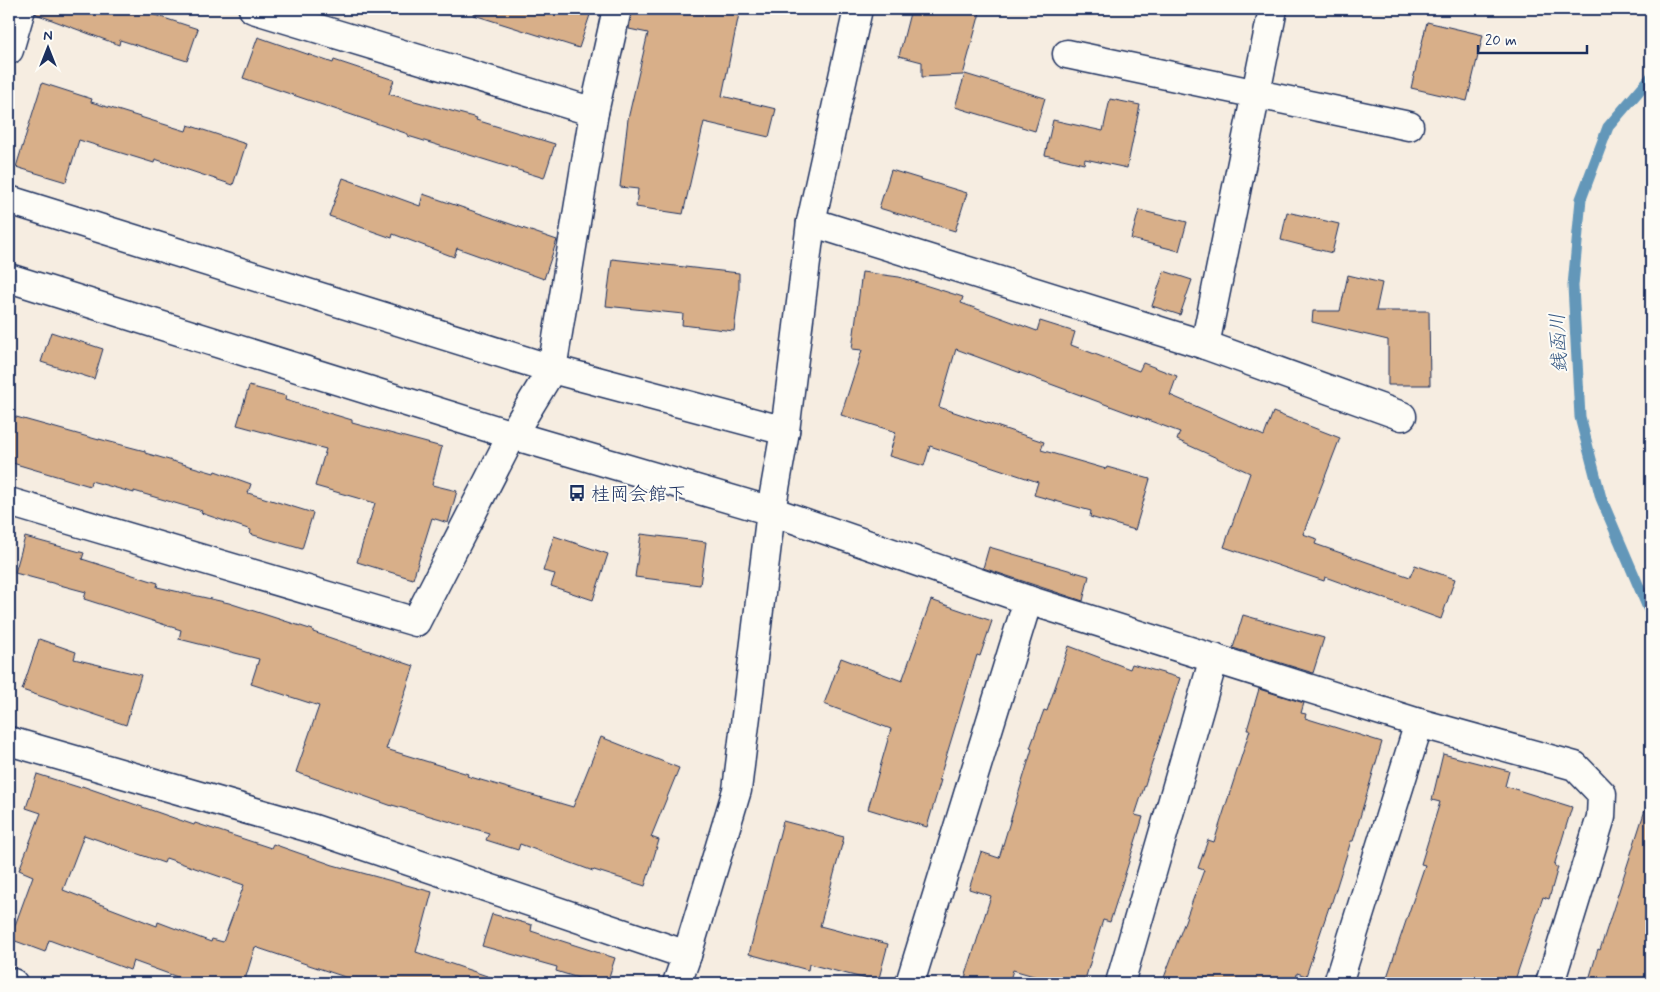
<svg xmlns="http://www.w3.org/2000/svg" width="1660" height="992" font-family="Mynerve,'Klee One',sans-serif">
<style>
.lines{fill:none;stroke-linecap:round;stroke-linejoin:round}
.stream{stroke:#6497b9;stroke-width:11}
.building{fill:#d8af89;stroke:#1b2f5e;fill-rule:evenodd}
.street-casing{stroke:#1b2f5e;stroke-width:31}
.secondary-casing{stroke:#1b2f5e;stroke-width:31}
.street{stroke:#fdfcf7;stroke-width:28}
.secondary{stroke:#fdfcf7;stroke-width:28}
.labels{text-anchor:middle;stroke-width:4;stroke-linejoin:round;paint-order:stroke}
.poi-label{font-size:19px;fill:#1b2f5e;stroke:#fdfcf7;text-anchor:start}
.water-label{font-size:20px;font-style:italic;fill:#395a84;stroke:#fdfcf7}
</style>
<rect width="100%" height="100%" fill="#f6ede1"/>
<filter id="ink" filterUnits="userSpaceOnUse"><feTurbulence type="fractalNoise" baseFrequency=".02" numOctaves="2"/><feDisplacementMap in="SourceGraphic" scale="10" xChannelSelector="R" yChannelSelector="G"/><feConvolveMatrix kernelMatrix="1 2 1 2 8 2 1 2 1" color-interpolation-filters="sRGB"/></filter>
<g filter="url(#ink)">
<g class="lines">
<path class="stream" d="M1651,77L1608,127L1581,199L1573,286L1580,417L1601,498L1651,615"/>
</g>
<g class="building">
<path d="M36,9H136L198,29L187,61L120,40L119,45L36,14Z"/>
<path d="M475,9H592L579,48L474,15Z"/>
<path d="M632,9H740L722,96L776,109L769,137L704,122L683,214L636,207L638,189L620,187L628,119L648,33L629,29Z"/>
<path d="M911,9H981L963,75L922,77V62L899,56Z"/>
<path d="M1427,22L1483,35L1467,101L1411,88Z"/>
<path d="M258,37L333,63L334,60L394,80L389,94L477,118L476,120L555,144L544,178L408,136V134L243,78Z"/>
<path d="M965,74L1045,98L1035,131L955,107Z"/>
<path d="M42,83L92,99L91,102L186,131L188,125L246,144L233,185L155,159L154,163L79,140L66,182L16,167Z"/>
<path d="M1110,99L1140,105L1127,168L1085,159L1084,164L1045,155L1053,120L1103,131Z"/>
<path d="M891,170L967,193L955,231L879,208Z"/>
<path d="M343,178L420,206L423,194L557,240L544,279L457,248L454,257L393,234L392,238L329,216Z"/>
<path d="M1139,210L1187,222L1179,251L1131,239Z"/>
<path d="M1287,212L1339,224L1332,253L1281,240Z"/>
<path d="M612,259L739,273V292L734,331L682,325L683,314L606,306Z"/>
<path d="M1164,271L1192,280L1180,315L1152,306Z"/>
<path d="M862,272L899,277L963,297L961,303L1037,331L1040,321L1075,332L1071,345L1139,371L1143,363L1177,376L1170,395L1264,436L1273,412L1340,438L1303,534L1317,539L1315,544L1410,577L1415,565L1455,579L1441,619L1325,577L1324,581L1224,547L1250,473L1177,440L1180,432L956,349L939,407L1044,442L1041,450L1106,469L1107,467L1150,479L1135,530L1090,517L1091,511L1034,495L1038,482L930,446L924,466L889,456L896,432L841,415L862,350L852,349Z"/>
<path d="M1348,275L1382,283L1376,311H1429L1430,385H1388V340L1312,322L1313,311H1340Z"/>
<path d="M51,332L103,349L94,379L41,362Z"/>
<path d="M249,386L286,396L285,400L352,420V423L442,447L432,485L457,491L448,523L432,518L413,579L357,562L375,503L315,486L326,449L237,425Z"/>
<path d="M9,415L99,440V439L145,451V453L214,473L215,471L251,484L248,493L313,513L302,549L250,534L251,530L201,513L202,511L134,491V493L91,481L90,486L9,462Z"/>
<path d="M641,534L706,542L700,585L635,577Z"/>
<path d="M554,536L608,554L593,600L551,586L555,574L543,571Z"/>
<path d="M25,537L84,553L82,559L158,583L157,587L229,603L313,630V632L414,666L386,749L468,774L467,776L573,807L601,737L679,768L651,837L659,840L645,886L594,870L593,871L520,844L518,850L486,840L489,833L392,805V806L296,772L319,706L251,684L259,659L179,639L181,630L84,599L86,592L15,573Z"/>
<path d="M989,547L1089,576L1083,601L983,568Z"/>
<path d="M931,600L992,621L980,656L977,655L939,780H941L927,827L868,809L891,729L824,704L841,658L902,681Z"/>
<path d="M1243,615L1324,638L1313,673L1233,648Z"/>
<path d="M39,639L76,652L74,659L141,675L126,725L22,690Z"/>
<path d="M1069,646L1130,669L1132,664L1180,678L1135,815L1143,817L1110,922L1103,920L1084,983H1058L1013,970L1009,983H981L965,978L991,896L969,889L981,852L999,858L1032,749L1030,748L1044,710L1047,711Z"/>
<path d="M1259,689L1304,703L1301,713L1306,714L1305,718L1382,742L1353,841H1351L1330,908L1329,907L1306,976L1297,973L1296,983H1162L1204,870L1198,868L1208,840L1214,842L1250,730H1247Z"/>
<path d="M1443,754L1509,771L1505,786L1572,807L1554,866L1558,867L1549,899L1543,897L1514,983H1385L1425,865L1421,864L1440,802L1432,800Z"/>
<path d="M37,774L81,788L82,786L194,825L195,823L271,848L273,844L333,865L432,892L416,952L493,978L492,983H363L255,947L244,983H194L133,961L130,970L49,940L45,952L10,939L33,876L19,870L41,813L26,808ZM84,835L164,863L166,858L244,885L223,942L212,939L211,942L158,922L157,926L63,890Z"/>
<path d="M1645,810L1651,811V955L1643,983H1588L1598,949L1600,950Z"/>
<path d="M783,821L844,837L820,926L888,944L878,982L809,964L808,970L749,954Z"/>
<path d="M492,914L532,925L531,931L615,958L607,983H594L556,971L557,967L482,946Z"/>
</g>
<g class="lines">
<g class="street-casing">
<g id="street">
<path d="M253,9L594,112L617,9"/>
<path d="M9,50L21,9"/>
<path d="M1067,54L1409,126"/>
<path d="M9,200L552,369L785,431"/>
<path d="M811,222L1205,345L1273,9"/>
<path d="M9,278L512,435L771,511L1028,600L1419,723L1575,766L1602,794L1601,817L1550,983"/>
<path d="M1205,345L1402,416"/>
<path d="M9,502L416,622L512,435L552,369L594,112"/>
<path d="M9,741L314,829L687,955"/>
<path d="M9,982L13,983"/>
<path d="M910,983L1028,600"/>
<path d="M1120,983L1214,658"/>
<path d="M1338,983L1419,723"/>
</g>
</g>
<g class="secondary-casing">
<path id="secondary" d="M677,983L687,955L737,790L771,511L785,431L811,222L858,9"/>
</g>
<use href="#street" class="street"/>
<use href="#secondary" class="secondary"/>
</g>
</g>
<defs>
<g id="bus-bare" transform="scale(1.35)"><path d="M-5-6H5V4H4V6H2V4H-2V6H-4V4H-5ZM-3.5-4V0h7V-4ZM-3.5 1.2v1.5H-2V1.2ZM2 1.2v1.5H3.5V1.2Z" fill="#1b2f5e" stroke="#fdfcf7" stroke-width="2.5" paint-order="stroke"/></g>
</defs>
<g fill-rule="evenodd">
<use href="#bus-bare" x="577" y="493"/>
</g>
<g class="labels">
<g class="poi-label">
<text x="591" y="500">桂岡会館下</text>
</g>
<g class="water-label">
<text transform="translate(1558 343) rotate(-93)" y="7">銭函川</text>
</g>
</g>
<rect width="1660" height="992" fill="none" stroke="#fdfcf7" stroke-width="30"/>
<rect x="15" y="15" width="1630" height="962" fill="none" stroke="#1b2f5e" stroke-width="2" filter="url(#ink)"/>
<g transform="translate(48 48)" stroke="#fdfcf7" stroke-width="4" paint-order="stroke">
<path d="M0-4L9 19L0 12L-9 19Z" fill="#1b2f5e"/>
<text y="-8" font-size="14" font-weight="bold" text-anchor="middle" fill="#1b2f5e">N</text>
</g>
<path d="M1478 45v8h109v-8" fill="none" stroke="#1b2f5e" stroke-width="2.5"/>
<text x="1485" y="45" font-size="15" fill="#1b2f5e" stroke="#fdfcf7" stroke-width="4" paint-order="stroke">20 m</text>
</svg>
